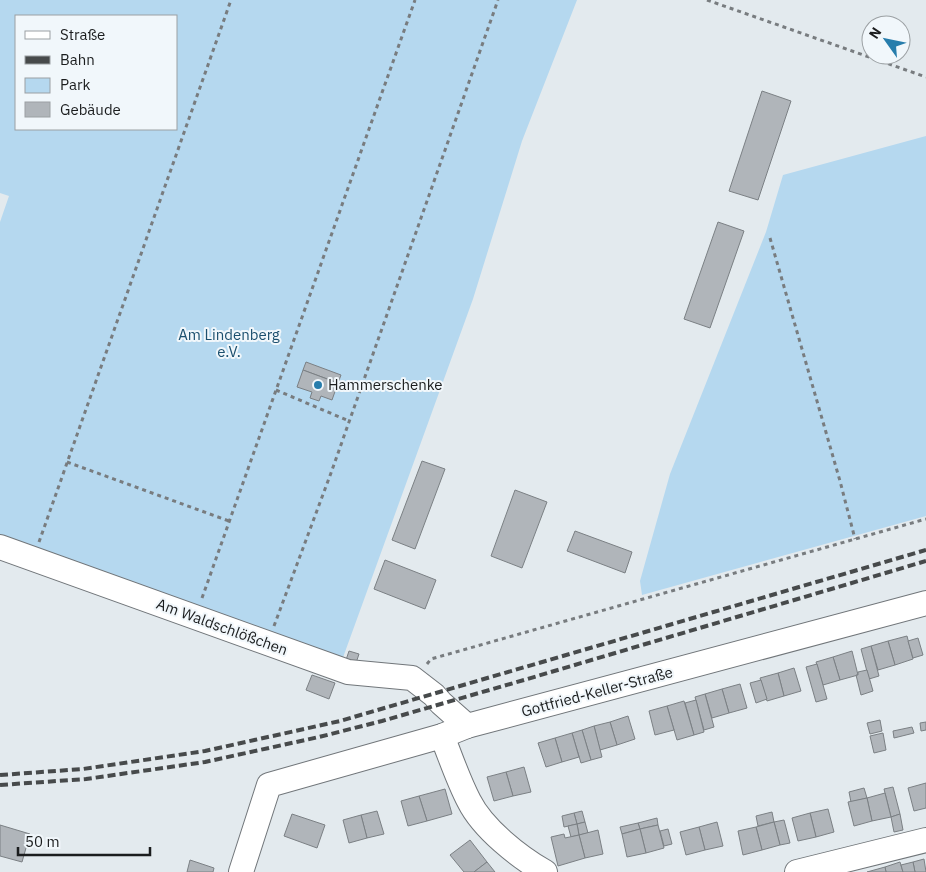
<svg xmlns="http://www.w3.org/2000/svg" width="926" height="872" font-family="'IBM Plex Sans',sans-serif">
<style>
.green{fill:#b5d8ef;fill-rule:evenodd}
.building{fill:#b0b5ba;stroke:#7b8084}
.lines{fill:none;stroke-linecap:round;stroke-linejoin:round}
.minor-casing{stroke:#71767a;stroke-width:26}
.path{stroke:#787c7f;stroke-width:3;stroke-dasharray:4 4;stroke-linecap:butt}
.minor{stroke:#fff;stroke-width:24}
.rail{stroke:#474a4b;stroke-width:4;stroke-dasharray:8 4;stroke-linecap:butt}
.poi-dot{fill:#277dac;stroke:#f1f7fb;stroke-width:2}
.labels{text-anchor:middle;stroke-width:4;stroke-linejoin:round;paint-order:stroke}
.park-label{font-size:15px;fill:#1b4f6e;stroke:#f1f7fb}
.poi-label{font-size:15px;fill:#1b1d1e;stroke:#f1f7fb;text-anchor:start}
.street-label{font-size:15px;fill:#1b1d1e;stroke:#f1f7fb}
</style>
<rect width="100%" height="100%" fill="#e3eaee"/>
<g class="green">
<path d="M0,0H577L522,141L473,299L341,663L0,537V222L9,196L0,193ZM16,16H176V129H16Z"/>
<path d="M926,136V516L642,595L640,581L670,474L766,232L783,175Z"/>
</g>
<g class="building">
<path d="M762,91L791,101L758,200L729,191Z"/>
<path d="M718,222L744,231L710,328L684,319Z"/>
<path d="M306,362L341,375L338,383L303,370Z"/>
<path d="M303,370L338,383L332,400L321,396L319,401L310,398L312,392L297,387Z"/>
<path d="M422,461L445,469L415,549L392,540Z"/>
<path d="M515,490L547,502L522,568L491,556Z"/>
<path d="M575,531L632,552L625,573L567,551Z"/>
<path d="M385,560L436,580L425,609L374,589Z"/>
<path d="M907,636L913,659L895,665L888,641Z"/>
<path d="M918,638L923,655L913,658L908,641Z"/>
<path d="M888,641L895,665L878,670L871,646Z"/>
<path d="M871,646L879,676L869,679L861,649Z"/>
<path d="M349,651L359,654L356,663L346,660Z"/>
<path d="M852,651L858,675L840,680L833,657Z"/>
<path d="M833,657L840,680L823,685L816,662Z"/>
<path d="M817,664L827,699L816,702L806,667Z"/>
<path d="M794,668L801,691L784,696L778,673Z"/>
<path d="M867,670L873,691L861,695L856,675H858V672Z"/>
<path d="M778,673L784,696L767,701L760,678Z"/>
<path d="M312,675L335,683L329,699L306,690Z"/>
<path d="M761,680L767,699L756,703L750,683Z"/>
<path d="M740,684L747,708L729,713L722,689Z"/>
<path d="M722,689L729,713L712,718L705,694Z"/>
<path d="M705,694L714,727L704,730L695,697Z"/>
<path d="M696,700L704,732L694,735L685,703Z"/>
<path d="M684,701L694,735L677,740L667,706Z"/>
<path d="M667,706L674,730L655,735L649,711Z"/>
<path d="M628,716L635,739L617,745L610,722Z"/>
<path d="M880,720L882,731L870,734L867,723Z"/>
<path d="M610,722L617,745L600,750L594,726Z"/>
<path d="M926,722V730L921,731L920,723Z"/>
<path d="M594,726L602,757L591,760L582,730Z"/>
<path d="M912,727L914,733L894,738L893,731Z"/>
<path d="M582,730L591,760L581,763L572,733Z"/>
<path d="M572,733L579,757L562,762L555,738Z"/>
<path d="M883,733L886,750L874,753L870,736Z"/>
<path d="M555,738L562,762L546,767L538,743Z"/>
<path d="M524,767L531,792L513,796L506,772Z"/>
<path d="M506,772L513,796L494,801L487,777Z"/>
<path d="M926,783V808L914,811L908,788Z"/>
<path d="M893,787L900,814L891,817L884,789Z"/>
<path d="M864,788L867,798L851,802L849,792Z"/>
<path d="M445,789L452,814L427,821L419,796Z"/>
<path d="M885,793L891,817L872,821L867,798Z"/>
<path d="M419,796L427,821L408,826L401,801Z"/>
<path d="M867,798L872,821L854,826L848,802Z"/>
<path d="M828,809L834,832L816,837L810,813Z"/>
<path d="M377,811L384,834L367,838L361,815Z"/>
<path d="M582,811L585,822L577,824L574,813Z"/>
<path d="M772,812L774,822L758,826L756,816Z"/>
<path d="M574,813L577,824L564,827L562,816Z"/>
<path d="M810,813L816,837L798,841L792,818Z"/>
<path d="M292,814L325,825L317,848L284,836Z"/>
<path d="M900,814L903,830L894,832L891,817Z"/>
<path d="M361,815L367,838L349,843L343,820Z"/>
<path d="M657,818L658,825L640,829L638,823Z"/>
<path d="M784,820L790,843L780,845L774,822Z"/>
<path d="M585,822L588,833L579,835L577,824Z"/>
<path d="M717,822L723,846L705,850L699,827Z"/>
<path d="M774,822L780,845L762,850L756,827Z"/>
<path d="M638,823L640,829L622,834L620,827Z"/>
<path d="M577,824L579,835L571,837L568,826Z"/>
<path d="M0,825L30,834L22,862L0,856Z"/>
<path d="M658,825L664,848L646,853L640,829Z"/>
<path d="M699,827L705,850L686,855L680,832Z"/>
<path d="M756,827L762,850L743,855L738,831Z"/>
<path d="M640,829L646,853L627,857L622,834Z"/>
<path d="M668,829L672,844L664,846L660,831Z"/>
<path d="M598,830L603,854L585,858L579,835Z"/>
<path d="M564,834L565,838L579,835L585,858L558,866L551,837Z"/>
<path d="M470,840L487,862L474,872H464L450,855Z"/>
<path d="M924,859L926,872H915L913,862Z"/>
<path d="M190,860L214,868L213,872H187Z"/>
<path d="M487,862L495,872H474Z"/>
<path d="M900,862L903,872H886L885,867Z"/>
<path d="M913,862L915,872H903L901,865Z"/>
<path d="M885,867L886,872H867Z"/>
</g>
<g class="lines">
<g class="minor-casing">
<g id="minor">
<path d="M0,547L348,672L412,678L434,695L441,703L467,726"/>
<path d="M442,736C451,758 458,780 469,801C483,829 519,857 545,872"/>
<path d="M241,872L269,785L442,736L467,726L926,603"/>
<path d="M797,872L926,840"/>
</g>
</g>
<g class="path">
<path d="M707,0L926,77"/>
<path d="M770,238L840,481L855,539"/>
<path d="M276,390L349,421"/>
<path d="M67,462L229,521"/>
<path d="M39,542L231,0"/>
<path d="M202,598L415,0"/>
<path d="M274,626L331,473L498,0"/>
<path d="M427,664L431,659L926,519"/>
</g>
<use href="#minor" class="minor"/>
<g class="rail">
<path d="M0,775L83,769L205,751L340,721L926,550"/>
<path d="M0,785L86,779L205,762L319,737L382,721L524,680L926,561"/>
</g>
</g>
<circle class="poi-dot" cx="318" cy="385" r="5"/>
<g class="labels">
<g class="park-label">
<text x="229" y="340">Am Lindenberg<tspan x="229" dy="17">e.V.</tspan></text>
</g>
<g class="poi-label">
<text x="328" y="390">Hammerschenke</text>
</g>
<g class="street-label">
<text transform="translate(222 627) rotate(20)" y="5">Am Waldschlößchen</text>
<text transform="translate(597 692) rotate(-15)" y="5">Gottfried-Keller-Straße</text>
</g>
</g>
<rect x="15" y="15" width="162" height="115" fill="#f1f7fb" stroke="#9ba0a3"/>
<rect x="25" y="31" width="25" height="8" fill="#ffffff" stroke="#9ba0a3"/>
<text x="60" y="40" font-size="15" fill="#1b1d1e">Straße</text>
<rect x="25" y="56" width="25" height="8" fill="#474a4b" stroke="#9ba0a3"/>
<text x="60" y="65" font-size="15" fill="#1b1d1e">Bahn</text>
<rect x="25" y="78" width="25" height="15" fill="#b5d8ef" stroke="#9ba0a3"/>
<text x="60" y="90" font-size="15" fill="#1b1d1e">Park</text>
<rect x="25" y="102" width="25" height="15" fill="#b0b5ba" stroke="#9ba0a3"/>
<text x="60" y="115" font-size="15" fill="#1b1d1e">Gebäude</text>
<g transform="translate(886 40) rotate(303)"><circle r="24" fill="#f1f7fb" stroke="#9ba0a3"/>
<path d="M0-4L9 19L0 12L-9 19Z" fill="#277dac"/>
<text y="-8" font-size="14" font-weight="bold" text-anchor="middle" fill="#1b1d1e">N</text>
</g>
<path d="M18 847v8h132v-8" fill="none" stroke="#1b1d1e" stroke-width="2.5"/>
<text x="25" y="847" font-size="15" fill="#1b1d1e" stroke="#f1f7fb" stroke-width="4" paint-order="stroke">50 m</text>
</svg>
